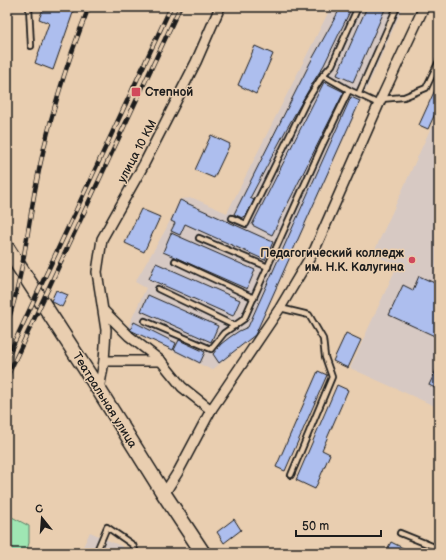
<svg xmlns="http://www.w3.org/2000/svg" width="446" height="560" font-family="'Balsamiq Sans',sans-serif">
<style>
.built{fill:#d7c9c3}
.green{fill:#9fe6b3;stroke:#5e8168}
.building{fill:#adbeee;stroke:#1c1c1c}
.lines{fill:none;stroke-linecap:round;stroke-linejoin:round}
.service-casing{stroke:#1c1c1c;stroke-width:8}
.minor-casing{stroke:#1c1c1c;stroke-width:12}
.primary-casing{stroke:#1c1c1c;stroke-width:17}
.service{stroke:#e9ceb0;stroke-width:4.5}
.minor{stroke:#e9ceb0;stroke-width:9}
.primary{stroke:#e9ceb0;stroke-width:14}
.rail-casing{stroke:#1c1c1c;stroke-width:4.5}
.rail{stroke:#e9ceb0;stroke-width:3;stroke-dasharray:9;stroke-linecap:butt}
.poi-dot{fill:#d1495b;stroke:#e9ceb0;stroke-width:1.5}
.labels{text-anchor:middle;stroke-width:3;stroke-linejoin:round;paint-order:stroke}
.poi-label{font-size:12px;font-weight:bold;fill:#1c1c1c;stroke:#e9ceb0;text-anchor:start}
.street-label{font-size:12px;fill:#1c1c1c;stroke:#e9ceb0}
</style>
<rect width="100%" height="100%" fill="#e9ceb0"/>
<filter id="ink" filterUnits="userSpaceOnUse"><feTurbulence type="fractalNoise" baseFrequency=".025" numOctaves="2"/><feDisplacementMap in="SourceGraphic" scale="8" xChannelSelector="R" yChannelSelector="G"/><feConvolveMatrix kernelMatrix="1 2 1 2 8 2 1 2 1" color-interpolation-filters="sRGB"/></filter>
<g filter="url(#ink)">
<g class="built">
<path d="M331,7H403L256,335L212,370L127,329L146,288L135,282L166,229L180,199L193,198L227,213Z"/>
<path d="M439,110V408L350,368L397,266L373,254Z"/>
<path d="M90,532L123,547L120,553H80Z"/>
</g>
<path class="green" d="M10,516L29,526V543L26,553H7V521Z"/>
<g class="building">
<path d="M44,7H75L53,70L35,63L49,23L39,19Z"/>
<path d="M341,7H352L324,65L312,84L286,130L250,198L254,200L247,215L242,218L234,214L310,63Z"/>
<path d="M367,7H386L353,82L337,75Z"/>
<path d="M255,46L273,54L256,94L238,85Z"/>
<path d="M439,81V105L428,129L419,125Z"/>
<path d="M324,82L344,92L272,235L252,225Z"/>
<path d="M351,97L360,101L255,335L219,363L213,354L221,344L230,337L239,331L248,327Z"/>
<path d="M211,135L230,144L214,178L195,170Z"/>
<path d="M180,200L273,242L265,260L185,224L180,235L171,231L175,223L171,221Z"/>
<path d="M141,209L160,217L144,252L125,243Z"/>
<path d="M171,233L255,270L247,289L163,252Z"/>
<path d="M156,263L240,300L233,316L149,279Z"/>
<path d="M419,276L439,285V338L389,315L403,285L413,290Z"/>
<path d="M56,290L68,295L62,307L51,301Z"/>
<path d="M148,295L218,326L211,342L141,311Z"/>
<path d="M134,322L176,343L173,350L130,330Z"/>
<path d="M346,333L361,340L348,368L333,361Z"/>
<path d="M179,340L205,352L200,363L174,350Z"/>
<path d="M439,364V390L429,385Z"/>
<path d="M318,371L327,375L285,471L276,467Z"/>
<path d="M337,385L348,390L322,450L330,454L315,489L296,480Z"/>
<path d="M234,519L241,530L224,543L217,532Z"/>
<path d="M391,542L413,553H385Z"/>
</g>
<g class="lines">
<g class="service-casing">
<g id="service">
<path d="M29,7L31,46"/>
<path d="M323,75L349,90L379,104"/>
<path d="M359,93L397,7"/>
<path d="M381,99L404,97L426,88L439,61"/>
<path d="M232,218L246,224L306,102L323,75L332,65L358,7"/>
<path d="M199,238L268,267"/>
<path d="M175,261L254,298"/>
<path d="M158,289L235,326"/>
<path d="M280,308L309,315L323,339L325,357L332,377L291,475"/>
<path d="M145,321L211,349L224,333L244,319L321,148L349,90"/>
<path d="M400,533L437,548L439,544"/>
<path d="M96,553L107,527L133,545L136,553"/>
</g>
</g>
<g class="minor-casing">
<g id="minor">
<path d="M104,311L129,336L161,361L182,387L211,410"/>
<path d="M104,361H161"/>
<path d="M99,390L104,361L106,330L97,272L102,239L143,166L196,62L220,7"/>
<path d="M164,494L178,472L211,410L280,308L315,249L381,99L424,7"/>
</g>
</g>
<g class="primary-casing">
<path id="primary" d="M7,248L99,390L164,494L203,553"/>
</g>
<use href="#service" class="service"/>
<use href="#minor" class="minor"/>
<use href="#primary" class="primary"/>
<g class="rail-casing">
<g id="rail">
<path d="M7,324C22,281 27,234 35,190C47,127 65,66 89,7"/>
<path d="M7,358L171,7"/>
<path d="M7,377L180,7"/>
</g>
</g>
<use href="#rail" class="rail"/>
</g>
</g>
<g class="poi-dot">
<rect x="131" y="87" width="10" height="10" rx="2"/>
<circle cx="412" cy="260" r="4"/>
</g>
<g class="labels">
<g class="poi-label">
<text x="145" y="96">Степной</text>
<text x="404" y="257" text-anchor="end">Педагогический колледж<tspan x="404" dy="14">им. Н.К. Калугина</tspan></text>
</g>
<g class="street-label">
<text transform="translate(137 151) rotate(-62)" y="4">улица 10 КМ</text>
<text transform="translate(105 400) rotate(58)" y="4">Театральная улица</text>
</g>
</g>
<rect width="446" height="560" fill="none" stroke="#e9ceb0" stroke-width="24"/>
<rect x="12" y="12" width="422" height="536" fill="none" stroke="#1c1c1c" stroke-width="1.5" filter="url(#ink)"/>
<g transform="translate(42 518) rotate(343)" stroke="#e9ceb0" stroke-width="3" paint-order="stroke">
<path d="M0-3L7 15L0 10L-7 15Z" fill="#1c1c1c"/>
<text y="-6" font-size="11" font-weight="bold" text-anchor="middle" fill="#1c1c1c">С</text>
</g>
<path d="M296 530v6h85v-6" fill="none" stroke="#1c1c1c" stroke-width="2"/>
<text x="302" y="530" font-size="12" fill="#1c1c1c" stroke="#e9ceb0" stroke-width="3" paint-order="stroke">50 m</text>
</svg>
